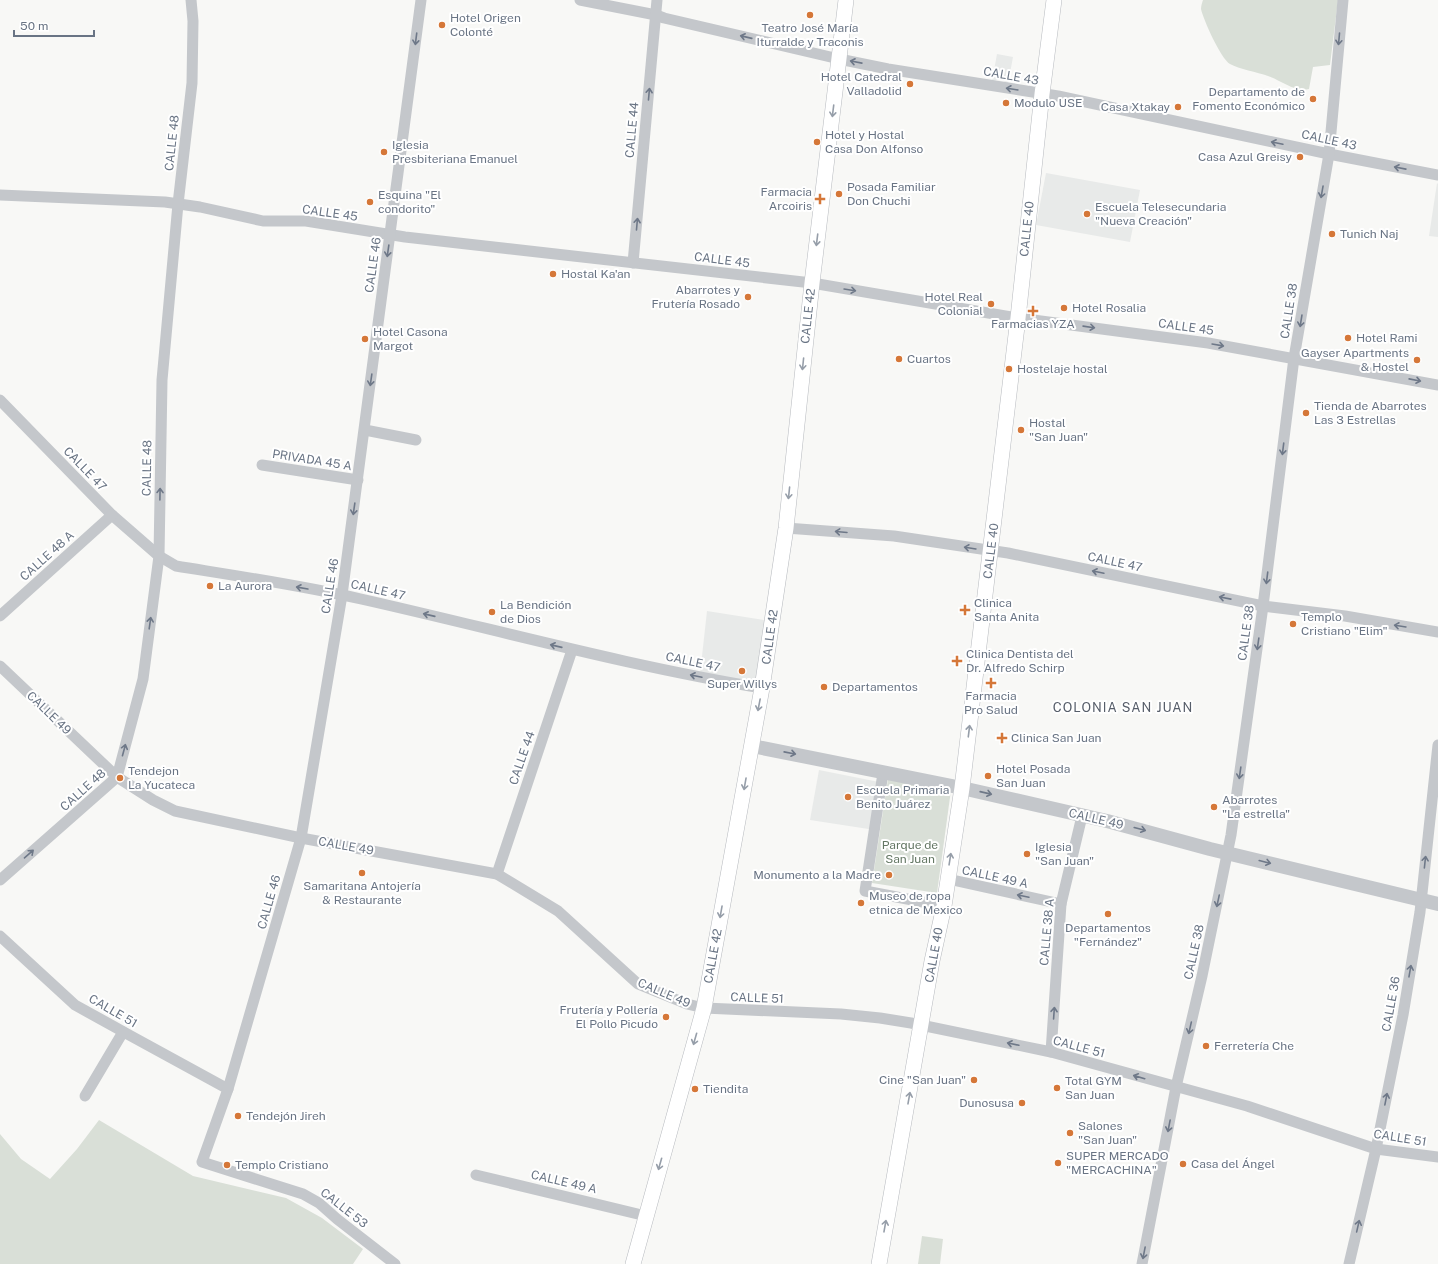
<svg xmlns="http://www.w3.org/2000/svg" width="1438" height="1264" font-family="'Public Sans',sans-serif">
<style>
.built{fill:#e8eae9}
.green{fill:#d9dfd7}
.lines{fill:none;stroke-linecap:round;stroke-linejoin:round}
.secondary-casing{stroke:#b7babf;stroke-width:16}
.minor{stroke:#c4c7cb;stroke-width:11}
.tertiary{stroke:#c4c7cb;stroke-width:14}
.secondary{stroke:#fff;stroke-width:15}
.oneway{stroke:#6e7888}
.oneway2{stroke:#969ea9}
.poi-dot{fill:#d57738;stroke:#fff;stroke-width:1.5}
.labels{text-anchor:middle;stroke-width:4;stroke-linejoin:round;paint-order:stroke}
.poi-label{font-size:12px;fill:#697484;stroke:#fff;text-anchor:start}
.street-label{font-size:12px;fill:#697484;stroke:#fff}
.park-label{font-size:12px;fill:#647764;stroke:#fff}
.neighbourhood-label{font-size:13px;letter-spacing:1px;fill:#575e6a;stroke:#fff}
</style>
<rect width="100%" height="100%" fill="#f8f8f6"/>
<g class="built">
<path d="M997,54L1013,57L1008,84L1001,79L992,81Z"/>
<path d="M1046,173L1140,190L1130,242L1036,225Z"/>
<path d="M1437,183L1438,184V237L1429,236Z"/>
<path d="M707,611L770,621L760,684L700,674Z"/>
<path d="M819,770L879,782L875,830L810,820Z"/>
</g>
<g class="green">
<path d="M1203,0H1338L1330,65L1313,67L1309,89C1294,92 1282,81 1268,76C1257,72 1239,69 1230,64C1221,59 1203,19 1201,9C1201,6 1202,3 1203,0Z"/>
<path d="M888,779L951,790L937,893L872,883Z"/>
<path d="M99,1120L193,1176L286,1198L322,1218L363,1249L353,1264H0V1134L21,1159L50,1179L77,1149Z"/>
<path d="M922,1236L943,1239L940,1264H918Z"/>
</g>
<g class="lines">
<g class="secondary-casing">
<g id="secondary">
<path d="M633,1264L704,1008L762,688L786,528L812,283L846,0"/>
<path d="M879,1264L932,961L944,906L962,788L1018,318L1042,94L1054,0"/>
</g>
</g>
<g class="minor">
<path d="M580,0L656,15L664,18L839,59L888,69L1058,96L1329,154L1438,175"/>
<path d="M0,195L165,202L200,207L263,221H306L405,237L812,283L1018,318L1208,343L1438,385"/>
<path d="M633,263L657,0"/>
<path d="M0,400L112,515L159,556L176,566C238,576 300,585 361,599C495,629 627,666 762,688"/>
<path d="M365,430L416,440"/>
<path d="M262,465L358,480"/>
<path d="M786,528L894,536L1008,553L1263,606L1345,616L1438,632"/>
<path d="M0,616L112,515"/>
<path d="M0,666L117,777L153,800L175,811L301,838L497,874L558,911L638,984L687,1004L704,1008L841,1014L880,1018L911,1023L1051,1052L1247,1106L1376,1149L1438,1157"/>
<path d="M883,773L865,891L944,906"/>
<path d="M497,874L572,650"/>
<path d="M948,879L1061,904"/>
<path d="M0,880L117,777L143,679L159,556L162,380L178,204L192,83L193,21L191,0"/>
<path d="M0,936L75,1005L131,1036L228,1089"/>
<path d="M1051,1052L1061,904L1082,816"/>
<path d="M85,1096L123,1032"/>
<path d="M476,1175L646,1216"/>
<path d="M395,1264L337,1219L319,1203L303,1194L202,1162L228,1089L301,838L342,595L421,0"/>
<path d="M1142,1264L1176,1087L1202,976L1231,835L1263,606L1294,358L1329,154L1343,0"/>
<path d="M1349,1264L1376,1149L1403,1015L1420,912L1438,745"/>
</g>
<path class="tertiary" d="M752,746L962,788L1107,821L1210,849L1438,904"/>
<use href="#secondary" class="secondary"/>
</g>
<defs><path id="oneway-shaft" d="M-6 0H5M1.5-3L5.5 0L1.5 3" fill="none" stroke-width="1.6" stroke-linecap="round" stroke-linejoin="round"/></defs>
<g class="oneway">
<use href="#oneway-shaft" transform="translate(746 37) rotate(-167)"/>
<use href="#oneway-shaft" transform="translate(416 39) rotate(97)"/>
<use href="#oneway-shaft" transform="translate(1339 39) rotate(95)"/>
<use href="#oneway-shaft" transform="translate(856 62) rotate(-169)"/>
<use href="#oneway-shaft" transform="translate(1012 89) rotate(-171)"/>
<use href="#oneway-shaft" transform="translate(649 94) rotate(-85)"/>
<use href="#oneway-shaft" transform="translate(1277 143) rotate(-168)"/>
<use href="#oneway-shaft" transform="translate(1400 168) rotate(-169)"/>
<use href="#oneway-shaft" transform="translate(1322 192) rotate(100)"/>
<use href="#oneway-shaft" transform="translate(637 224) rotate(-85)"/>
<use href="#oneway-shaft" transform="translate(388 251) rotate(98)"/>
<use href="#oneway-shaft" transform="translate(850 290) rotate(9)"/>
<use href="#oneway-shaft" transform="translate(1301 321) rotate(99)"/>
<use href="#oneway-shaft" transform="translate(1089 327) rotate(8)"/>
<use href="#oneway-shaft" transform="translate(1218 345) rotate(10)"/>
<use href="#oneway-shaft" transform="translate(371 380) rotate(98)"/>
<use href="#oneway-shaft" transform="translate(1415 380) rotate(11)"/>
<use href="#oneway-shaft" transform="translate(1283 449) rotate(97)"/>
<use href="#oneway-shaft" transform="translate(160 494) rotate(-89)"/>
<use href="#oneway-shaft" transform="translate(354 509) rotate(98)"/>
<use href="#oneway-shaft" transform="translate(841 532) rotate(-175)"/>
<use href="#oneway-shaft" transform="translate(970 548) rotate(-171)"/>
<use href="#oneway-shaft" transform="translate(1098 572) rotate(-168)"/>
<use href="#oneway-shaft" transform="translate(1267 578) rotate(97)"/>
<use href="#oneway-shaft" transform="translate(302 588) rotate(-170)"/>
<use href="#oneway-shaft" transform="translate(1225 598) rotate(-169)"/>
<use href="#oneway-shaft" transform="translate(429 615) rotate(-167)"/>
<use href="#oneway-shaft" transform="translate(150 623) rotate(-82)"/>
<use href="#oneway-shaft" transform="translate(1400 626) rotate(-171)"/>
<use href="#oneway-shaft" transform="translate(1258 644) rotate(98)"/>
<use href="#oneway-shaft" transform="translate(556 646) rotate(-167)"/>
<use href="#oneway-shaft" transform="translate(696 676) rotate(-168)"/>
<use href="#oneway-shaft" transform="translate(124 750) rotate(-75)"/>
<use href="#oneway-shaft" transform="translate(790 753) rotate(11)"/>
<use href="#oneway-shaft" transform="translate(1240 773) rotate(98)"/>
<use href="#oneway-shaft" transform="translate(986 793) rotate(13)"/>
<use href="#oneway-shaft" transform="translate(1140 829) rotate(15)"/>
<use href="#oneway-shaft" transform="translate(29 854) rotate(-41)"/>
<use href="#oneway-shaft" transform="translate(1265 862) rotate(14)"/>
<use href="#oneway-shaft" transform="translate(1425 862) rotate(-84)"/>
<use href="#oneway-shaft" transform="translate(1023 896) rotate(-168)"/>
<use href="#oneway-shaft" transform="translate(1218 901) rotate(102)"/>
<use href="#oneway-shaft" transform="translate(1410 971) rotate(-80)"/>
<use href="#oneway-shaft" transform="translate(1054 1013) rotate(-86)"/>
<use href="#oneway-shaft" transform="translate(1190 1028) rotate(103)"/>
<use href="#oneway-shaft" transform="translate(1013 1044) rotate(-168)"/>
<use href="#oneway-shaft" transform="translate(1139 1077) rotate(-164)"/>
<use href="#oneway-shaft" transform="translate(1386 1099) rotate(-79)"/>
<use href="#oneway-shaft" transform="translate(1169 1126) rotate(101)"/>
<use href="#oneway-shaft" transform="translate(1358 1226) rotate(-77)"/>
<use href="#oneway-shaft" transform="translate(1144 1253) rotate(101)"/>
</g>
<g class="oneway2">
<use href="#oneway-shaft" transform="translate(833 111) rotate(97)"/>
<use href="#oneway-shaft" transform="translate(817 240) rotate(97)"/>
<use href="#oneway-shaft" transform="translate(803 364) rotate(96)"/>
<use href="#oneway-shaft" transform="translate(789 493) rotate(96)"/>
<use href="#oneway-shaft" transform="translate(759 705) rotate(101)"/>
<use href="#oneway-shaft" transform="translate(969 731) rotate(-83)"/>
<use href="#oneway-shaft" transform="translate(745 784) rotate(100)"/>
<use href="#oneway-shaft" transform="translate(950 859) rotate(-81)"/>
<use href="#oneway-shaft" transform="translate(721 912) rotate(100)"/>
<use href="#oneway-shaft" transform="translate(695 1039) rotate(106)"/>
<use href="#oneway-shaft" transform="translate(909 1098) rotate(-80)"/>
<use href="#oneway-shaft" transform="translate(660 1164) rotate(106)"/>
<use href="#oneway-shaft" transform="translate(885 1226) rotate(-80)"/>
</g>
<g class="poi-dot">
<circle cx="810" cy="15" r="4"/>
<circle cx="442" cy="25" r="4"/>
<circle cx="910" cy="84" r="4"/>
<circle cx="1313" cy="99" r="4"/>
<circle cx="1006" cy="103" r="4"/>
<circle cx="1178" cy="107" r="4"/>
<circle cx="817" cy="142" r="4"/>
<circle cx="384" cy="152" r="4"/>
<circle cx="1300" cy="157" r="4"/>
<circle cx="839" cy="194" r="4"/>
<path d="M818 193h4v4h4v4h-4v4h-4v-4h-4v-4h4z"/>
<circle cx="370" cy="202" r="4"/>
<circle cx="1087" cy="214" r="4"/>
<circle cx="1332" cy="234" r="4"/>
<circle cx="553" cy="274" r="4"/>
<circle cx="748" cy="297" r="4"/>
<circle cx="991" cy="304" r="4"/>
<circle cx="1064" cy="308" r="4"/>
<path d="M1031 305h4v4h4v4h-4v4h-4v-4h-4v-4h4z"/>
<circle cx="1348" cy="338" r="4"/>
<circle cx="365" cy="339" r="4"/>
<circle cx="899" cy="359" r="4"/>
<circle cx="1417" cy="360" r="4"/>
<circle cx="1009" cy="369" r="4"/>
<circle cx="1306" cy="413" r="4"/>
<circle cx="1021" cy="430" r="4"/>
<circle cx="210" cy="586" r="4"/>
<path d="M963 604h4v4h4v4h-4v4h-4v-4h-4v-4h4z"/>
<circle cx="492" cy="612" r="4"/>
<circle cx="1293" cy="624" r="4"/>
<path d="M955 655h4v4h4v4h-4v4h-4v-4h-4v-4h4z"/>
<circle cx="742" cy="671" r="4"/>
<path d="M989 677h4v4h4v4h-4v4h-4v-4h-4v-4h4z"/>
<circle cx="824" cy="687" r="4"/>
<path d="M1000 732h4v4h4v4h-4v4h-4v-4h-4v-4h4z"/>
<circle cx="988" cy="776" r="4"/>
<circle cx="120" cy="778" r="4"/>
<circle cx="848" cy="797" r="4"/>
<circle cx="1214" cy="807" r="4"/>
<circle cx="1027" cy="854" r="4"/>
<circle cx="362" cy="873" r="4"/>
<circle cx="889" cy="875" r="4"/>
<circle cx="861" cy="903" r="4"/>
<circle cx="1108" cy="914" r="4"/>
<circle cx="666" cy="1017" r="4"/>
<circle cx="1206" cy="1046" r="4"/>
<circle cx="974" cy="1080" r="4"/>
<circle cx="1057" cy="1088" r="4"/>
<circle cx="695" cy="1089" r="4"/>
<circle cx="1022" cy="1103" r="4"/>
<circle cx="238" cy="1116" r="4"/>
<circle cx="1070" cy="1133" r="4"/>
<circle cx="1058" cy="1163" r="4"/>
<circle cx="1183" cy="1164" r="4"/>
<circle cx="227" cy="1165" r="4"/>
</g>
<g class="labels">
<g class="poi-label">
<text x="450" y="22">Hotel Origen<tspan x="450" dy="14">Colonté</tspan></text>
<text x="810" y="32" text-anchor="middle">Teatro José María<tspan x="810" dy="14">Iturralde y Traconis</tspan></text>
<text x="902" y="81" text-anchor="end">Hotel Catedral<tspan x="902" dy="14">Valladolid</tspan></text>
<text x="1305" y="96" text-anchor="end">Departamento de<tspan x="1305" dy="14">Fomento Económico</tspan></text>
<text x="1014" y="107">Modulo USE</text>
<text x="1170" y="111" text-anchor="end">Casa Xtakay</text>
<text x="825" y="139">Hotel y Hostal<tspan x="825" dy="14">Casa Don Alfonso</tspan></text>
<text x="392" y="149">Iglesia<tspan x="392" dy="14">Presbiteriana Emanuel</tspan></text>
<text x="1292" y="161" text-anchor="end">Casa Azul Greisy</text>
<text x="847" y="191">Posada Familiar<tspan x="847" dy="14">Don Chuchi</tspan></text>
<text x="812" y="196" text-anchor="end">Farmacia<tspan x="812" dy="14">Arcoiris</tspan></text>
<text x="378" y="199">Esquina "El<tspan x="378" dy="14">condorito"</tspan></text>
<text x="1095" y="211">Escuela Telesecundaria<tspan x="1095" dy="14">"Nueva Creación"</tspan></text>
<text x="1340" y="238">Tunich Naj</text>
<text x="561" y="278">Hostal Ka'an</text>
<text x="740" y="294" text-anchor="end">Abarrotes y<tspan x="740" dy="14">Frutería Rosado</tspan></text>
<text x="983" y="301" text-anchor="end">Hotel Real<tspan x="983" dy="14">Colonial</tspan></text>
<text x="1072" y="312">Hotel Rosalia</text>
<text x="1033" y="328" text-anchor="middle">Farmacias YZA</text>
<text x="373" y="336">Hotel Casona<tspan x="373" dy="14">Margot</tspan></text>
<text x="1356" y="342">Hotel Rami</text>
<text x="1409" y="357" text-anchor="end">Gayser Apartments<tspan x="1409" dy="14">&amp; Hostel</tspan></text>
<text x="907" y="363">Cuartos</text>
<text x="1017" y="373">Hostelaje hostal</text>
<text x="1314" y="410">Tienda de Abarrotes<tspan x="1314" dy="14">Las 3 Estrellas</tspan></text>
<text x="1029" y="427">Hostal<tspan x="1029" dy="14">"San Juan"</tspan></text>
<text x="218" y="590">La Aurora</text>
<text x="974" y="607">Clinica<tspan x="974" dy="14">Santa Anita</tspan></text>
<text x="500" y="609">La Bendición<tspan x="500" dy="14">de Dios</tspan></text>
<text x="1301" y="621">Templo<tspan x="1301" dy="14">Cristiano "Elim"</tspan></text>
<text x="966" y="658">Clinica Dentista del<tspan x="966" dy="14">Dr. Alfredo Schirp</tspan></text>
<text x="742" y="688" text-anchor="middle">Super Willys</text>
<text x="832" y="691">Departamentos</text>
<text x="991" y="700" text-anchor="middle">Farmacia<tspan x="991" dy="14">Pro Salud</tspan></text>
<text x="1011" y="742">Clinica San Juan</text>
<text x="996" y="773">Hotel Posada<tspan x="996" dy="14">San Juan</tspan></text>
<text x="128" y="775">Tendejon<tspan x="128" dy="14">La Yucateca</tspan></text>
<text x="856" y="794">Escuela Primaria<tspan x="856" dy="14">Benito Juárez</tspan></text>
<text x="1222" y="804">Abarrotes<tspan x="1222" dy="14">"La estrella"</tspan></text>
<text x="1035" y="851">Iglesia<tspan x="1035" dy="14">"San Juan"</tspan></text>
<text x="881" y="879" text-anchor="end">Monumento a la Madre</text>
<text x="362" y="890" text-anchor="middle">Samaritana Antojería<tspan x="362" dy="14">&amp; Restaurante</tspan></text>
<text x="869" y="900">Museo de ropa<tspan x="869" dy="14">etnica de Mexico</tspan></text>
<text x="1108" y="932" text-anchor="middle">Departamentos<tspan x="1108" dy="14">"Fernández"</tspan></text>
<text x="658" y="1014" text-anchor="end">Frutería y Pollería<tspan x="658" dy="14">El Pollo Picudo</tspan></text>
<text x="1214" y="1050">Ferretería Che</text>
<text x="966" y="1084" text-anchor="end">Cine "San Juan"</text>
<text x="1065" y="1085">Total GYM<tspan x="1065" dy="14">San Juan</tspan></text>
<text x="703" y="1093">Tiendita</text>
<text x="1014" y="1107" text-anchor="end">Dunosusa</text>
<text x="246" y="1120">Tendejón Jireh</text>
<text x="1078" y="1130">Salones<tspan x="1078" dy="14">"San Juan"</tspan></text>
<text x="1066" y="1160">SUPER MERCADO<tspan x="1066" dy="14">"MERCACHINA"</tspan></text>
<text x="1191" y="1168">Casa del Ángel</text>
<text x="235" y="1169">Templo Cristiano</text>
</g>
<g class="street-label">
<text transform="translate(1011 76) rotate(10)" y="4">CALLE 43</text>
<text transform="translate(632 130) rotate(-85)" y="4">CALLE 44</text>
<text transform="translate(1329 140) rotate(12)" y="4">CALLE 43</text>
<text transform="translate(172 143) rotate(-84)" y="4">CALLE 48</text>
<text transform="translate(330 213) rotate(8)" y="4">CALLE 45</text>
<text transform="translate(1027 229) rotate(-84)" y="4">CALLE 40</text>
<text transform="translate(722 260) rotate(7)" y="4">CALLE 45</text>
<text transform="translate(373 265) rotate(-82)" y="4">CALLE 46</text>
<text transform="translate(1289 311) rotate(-81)" y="4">CALLE 38</text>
<text transform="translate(808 316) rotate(-84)" y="4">CALLE 42</text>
<text transform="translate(1186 327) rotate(8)" y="4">CALLE 45</text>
<text transform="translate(312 460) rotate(9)" y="4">PRIVADA 45 A</text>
<text transform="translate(147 468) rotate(-89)" y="4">CALLE 48</text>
<text transform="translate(85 469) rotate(46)" y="4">CALLE 47</text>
<text transform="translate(991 551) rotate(-83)" y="4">CALLE 40</text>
<text transform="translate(47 556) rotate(-42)" y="4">CALLE 48 A</text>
<text transform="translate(1115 562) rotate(12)" y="4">CALLE 47</text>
<text transform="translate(330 586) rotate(-81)" y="4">CALLE 46</text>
<text transform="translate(378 590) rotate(13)" y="4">CALLE 47</text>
<text transform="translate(1246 633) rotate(-82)" y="4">CALLE 38</text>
<text transform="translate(770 637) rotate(-82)" y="4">CALLE 42</text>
<text transform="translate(693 662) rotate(12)" y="4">CALLE 47</text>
<text transform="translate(49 713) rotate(44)" y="4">CALLE 49</text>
<text transform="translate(522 758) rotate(-71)" y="4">CALLE 44</text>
<text transform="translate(83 790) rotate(-42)" y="4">CALLE 48</text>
<text transform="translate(1096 819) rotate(13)" y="4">CALLE 49</text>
<text transform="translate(346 846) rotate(10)" y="4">CALLE 49</text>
<text transform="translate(995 877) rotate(12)" y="4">CALLE 49 A</text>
<text transform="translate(269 902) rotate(-74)" y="4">CALLE 46</text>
<text transform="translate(1047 932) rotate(-85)" y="4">CALLE 38 A</text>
<text transform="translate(1194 952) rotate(-78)" y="4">CALLE 38</text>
<text transform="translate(934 955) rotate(-80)" y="4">CALLE 40</text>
<text transform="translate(713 956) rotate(-80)" y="4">CALLE 42</text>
<text transform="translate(664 993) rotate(23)" y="4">CALLE 49</text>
<text transform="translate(757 998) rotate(2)" y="4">CALLE 51</text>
<text transform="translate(1391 1004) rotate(-80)" y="4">CALLE 36</text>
<text transform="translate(113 1011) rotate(30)" y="4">CALLE 51</text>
<text transform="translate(1079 1047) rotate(15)" y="4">CALLE 51</text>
<text transform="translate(1400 1138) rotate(9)" y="4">CALLE 51</text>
<text transform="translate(564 1182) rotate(13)" y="4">CALLE 49 A</text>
<text transform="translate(344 1208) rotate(38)" y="4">CALLE 53</text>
</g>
<g class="park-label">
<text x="910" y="849">Parque de<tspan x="910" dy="14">San Juan</tspan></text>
</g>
<g class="neighbourhood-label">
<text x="1123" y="712">COLONIA SAN JUAN</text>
</g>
</g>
<path d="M14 30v6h80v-6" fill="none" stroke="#697484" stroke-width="2"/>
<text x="20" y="30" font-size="12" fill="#697484" stroke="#ffffff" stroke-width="3" paint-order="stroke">50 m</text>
</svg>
